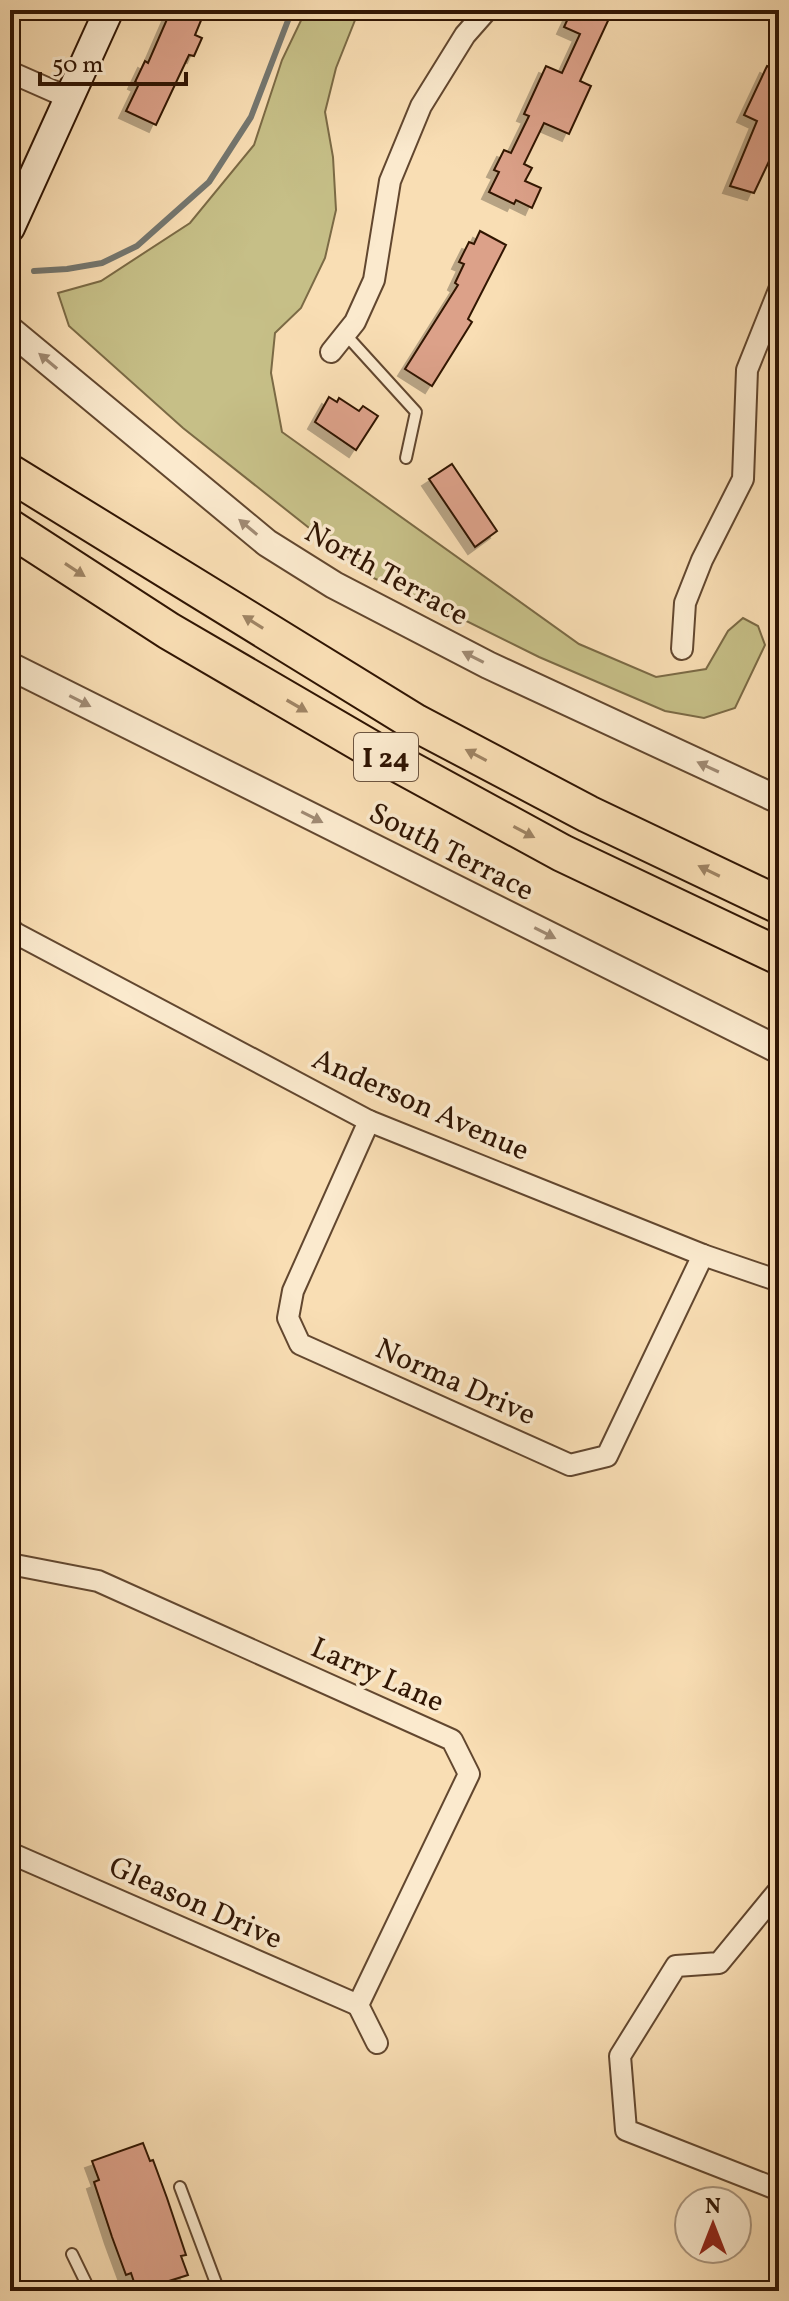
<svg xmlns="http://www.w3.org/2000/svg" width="789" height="2301" font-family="Vollkorn,serif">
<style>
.green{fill:#c6bf87;stroke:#7b6a45;stroke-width:2}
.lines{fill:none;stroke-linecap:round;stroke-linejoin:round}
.stream{stroke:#747770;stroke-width:6}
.building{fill:#dca189;stroke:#301503;stroke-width:2;filter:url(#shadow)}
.service-casing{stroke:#62472f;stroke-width:14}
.minor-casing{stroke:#62472f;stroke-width:24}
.tertiary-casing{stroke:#62472f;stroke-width:30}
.secondary-casing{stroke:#301503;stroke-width:32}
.motorway-casing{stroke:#301503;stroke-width:40}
.service{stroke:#fbeace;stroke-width:10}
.minor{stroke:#fbeace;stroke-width:20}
.tertiary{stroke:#fbeace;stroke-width:26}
.secondary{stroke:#fbeace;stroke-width:28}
.motorway{stroke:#f9deb4;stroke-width:36}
.oneway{fill:#a08a73}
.oneway2{fill:#9f8464}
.labels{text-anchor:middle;stroke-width:7;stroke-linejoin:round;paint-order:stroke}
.shield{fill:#fbeace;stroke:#6d5540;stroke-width:2}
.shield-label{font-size:28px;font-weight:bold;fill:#301503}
.street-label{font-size:30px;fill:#301503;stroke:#fbeace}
</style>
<defs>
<filter id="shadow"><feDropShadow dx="-7" dy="7" stdDeviation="0" flood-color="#0004"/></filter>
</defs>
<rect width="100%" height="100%" fill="#f9deb4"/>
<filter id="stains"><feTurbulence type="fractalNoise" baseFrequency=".0025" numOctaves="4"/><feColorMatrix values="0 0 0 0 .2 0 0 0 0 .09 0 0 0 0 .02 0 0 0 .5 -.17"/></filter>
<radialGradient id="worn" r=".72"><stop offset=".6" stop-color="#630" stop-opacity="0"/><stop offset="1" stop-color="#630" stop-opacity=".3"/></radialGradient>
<path class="green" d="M306,10H359L336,68L325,112L333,157L336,210L325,258L301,308L275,333L271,373L282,432L579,644L656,677L706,669L728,631L743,618L758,626L765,645L735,708L704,718L665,711L539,657L428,602L371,577L183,428L69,326L58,293L101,281L190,223L254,145L282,60Z"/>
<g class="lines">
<path class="stream" d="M34,271L67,269L102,263L137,246L209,182L251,117L292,10"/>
</g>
<g class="building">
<path d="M171,10H185L202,18L195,35L202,38L194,56L189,55L156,125L126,111L139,84L135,82L145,61L148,63Z"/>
<path d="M566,10H613L580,81L591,86L569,134L544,123L524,164L532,168L525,181L541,188L532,208L516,200L514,204L489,192L499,172L494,170L504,150L511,153L529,116L524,114L546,66L562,73L580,34L564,27L571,12Z"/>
<path d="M767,66L779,72V140L754,193L730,186L757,121L744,115Z"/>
<path d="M480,231L506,245L468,319L472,322L432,386L405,369L458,285L455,283L464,264L459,262L469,242L474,244Z"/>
<path d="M329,397L337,402L339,398L359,411L363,406L378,416L356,450L315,422Z"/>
<path d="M452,464L497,531L475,547L429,479Z"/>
<path d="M143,2143L150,2161L153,2160L167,2198L186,2255L181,2256L188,2275L137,2291L131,2273L126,2275L112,2237L94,2182L99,2180L92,2161Z"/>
</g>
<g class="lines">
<g class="service-casing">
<g id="service">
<path d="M346,335L416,412L406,458"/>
<path d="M180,2187L219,2291"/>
<path d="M72,2254L90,2291"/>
</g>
</g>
<g class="minor-casing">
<g id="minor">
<path d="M10,72L69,98"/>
<path d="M331,352L355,322L374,280L390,181L421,106L465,35L487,10"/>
<path d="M682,649L685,603L702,560L743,479L747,370L779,290"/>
<path d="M10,928L15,933L369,1121L703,1255L779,1281"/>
<path d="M369,1121L293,1291L288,1318L300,1344L570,1465L607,1456L703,1255"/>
<path d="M10,1564L98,1581L452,1740L469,1774L358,2005L377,2043"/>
<path d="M10,1853L358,2005"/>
<path d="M779,1890L719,1963L676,1966L620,2056L626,2130L779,2190"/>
</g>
</g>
<g class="tertiary-casing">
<g id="tertiary">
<path d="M10,330L267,543L334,585L488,665L779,800"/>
<path d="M10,666L779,1050"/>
</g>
</g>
<g class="secondary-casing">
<path id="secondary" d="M10,228L109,10"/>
</g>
<g class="motorway-casing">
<g id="motorway">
<path d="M10,473L416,723L588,814L779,905"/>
<path d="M10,528L169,631L373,750L562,853L779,956"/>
</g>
</g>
<use href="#service" class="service"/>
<use href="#minor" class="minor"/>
<use href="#tertiary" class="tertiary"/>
<use href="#secondary" class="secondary"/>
<use href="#motorway" class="motorway"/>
</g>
<defs><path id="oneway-solid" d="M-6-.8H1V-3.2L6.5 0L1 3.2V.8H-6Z" transform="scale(2)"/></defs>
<g class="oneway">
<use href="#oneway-solid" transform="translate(48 361) rotate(-140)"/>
<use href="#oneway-solid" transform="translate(248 527) rotate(-140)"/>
<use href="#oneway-solid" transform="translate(473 657) rotate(-153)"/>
<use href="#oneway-solid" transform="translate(80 701) rotate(27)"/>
<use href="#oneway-solid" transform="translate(708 767) rotate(-155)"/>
<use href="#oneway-solid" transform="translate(312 817) rotate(27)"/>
<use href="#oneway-solid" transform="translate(545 933) rotate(27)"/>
</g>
<g class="oneway2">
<use href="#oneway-solid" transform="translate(75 570) rotate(33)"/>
<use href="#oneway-solid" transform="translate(253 622) rotate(-148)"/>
<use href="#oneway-solid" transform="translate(297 706) rotate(30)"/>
<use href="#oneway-solid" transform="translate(476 755) rotate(-152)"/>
<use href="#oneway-solid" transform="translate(524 832) rotate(28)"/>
<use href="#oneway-solid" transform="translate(709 871) rotate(-154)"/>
</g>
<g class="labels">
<rect class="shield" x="354" y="733" width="64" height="48" rx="6"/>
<g class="shield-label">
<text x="386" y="767">I 24</text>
</g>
<g class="street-label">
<text transform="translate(387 573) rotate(29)" y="10">North Terrace</text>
<text transform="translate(452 851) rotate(27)" y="10">South Terrace</text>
<text transform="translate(421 1104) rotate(24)" y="10">Anderson Avenue</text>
<text transform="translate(456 1381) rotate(24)" y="10">Norma Drive</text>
<text transform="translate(378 1674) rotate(24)" y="10">Larry Lane</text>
<text transform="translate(196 1902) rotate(24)" y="10">Gleason Drive</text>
</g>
</g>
<rect width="789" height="2301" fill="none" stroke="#f9deb4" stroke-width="40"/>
<rect x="12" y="12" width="765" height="2277" fill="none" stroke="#301503" stroke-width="4"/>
<rect x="20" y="20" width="749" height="2261" fill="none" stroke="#301503" stroke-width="2"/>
<g transform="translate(713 2225)"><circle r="38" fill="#fbeace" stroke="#aa957d" stroke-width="2"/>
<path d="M0-6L14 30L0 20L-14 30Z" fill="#8f2418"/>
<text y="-12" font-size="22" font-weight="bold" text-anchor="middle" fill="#301503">N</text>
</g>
<path d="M40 72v12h146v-12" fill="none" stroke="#301503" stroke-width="4"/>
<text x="52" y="72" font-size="24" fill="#301503" stroke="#fbeace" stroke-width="6" paint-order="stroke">50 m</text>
<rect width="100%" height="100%" filter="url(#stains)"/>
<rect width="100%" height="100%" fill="url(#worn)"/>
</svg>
